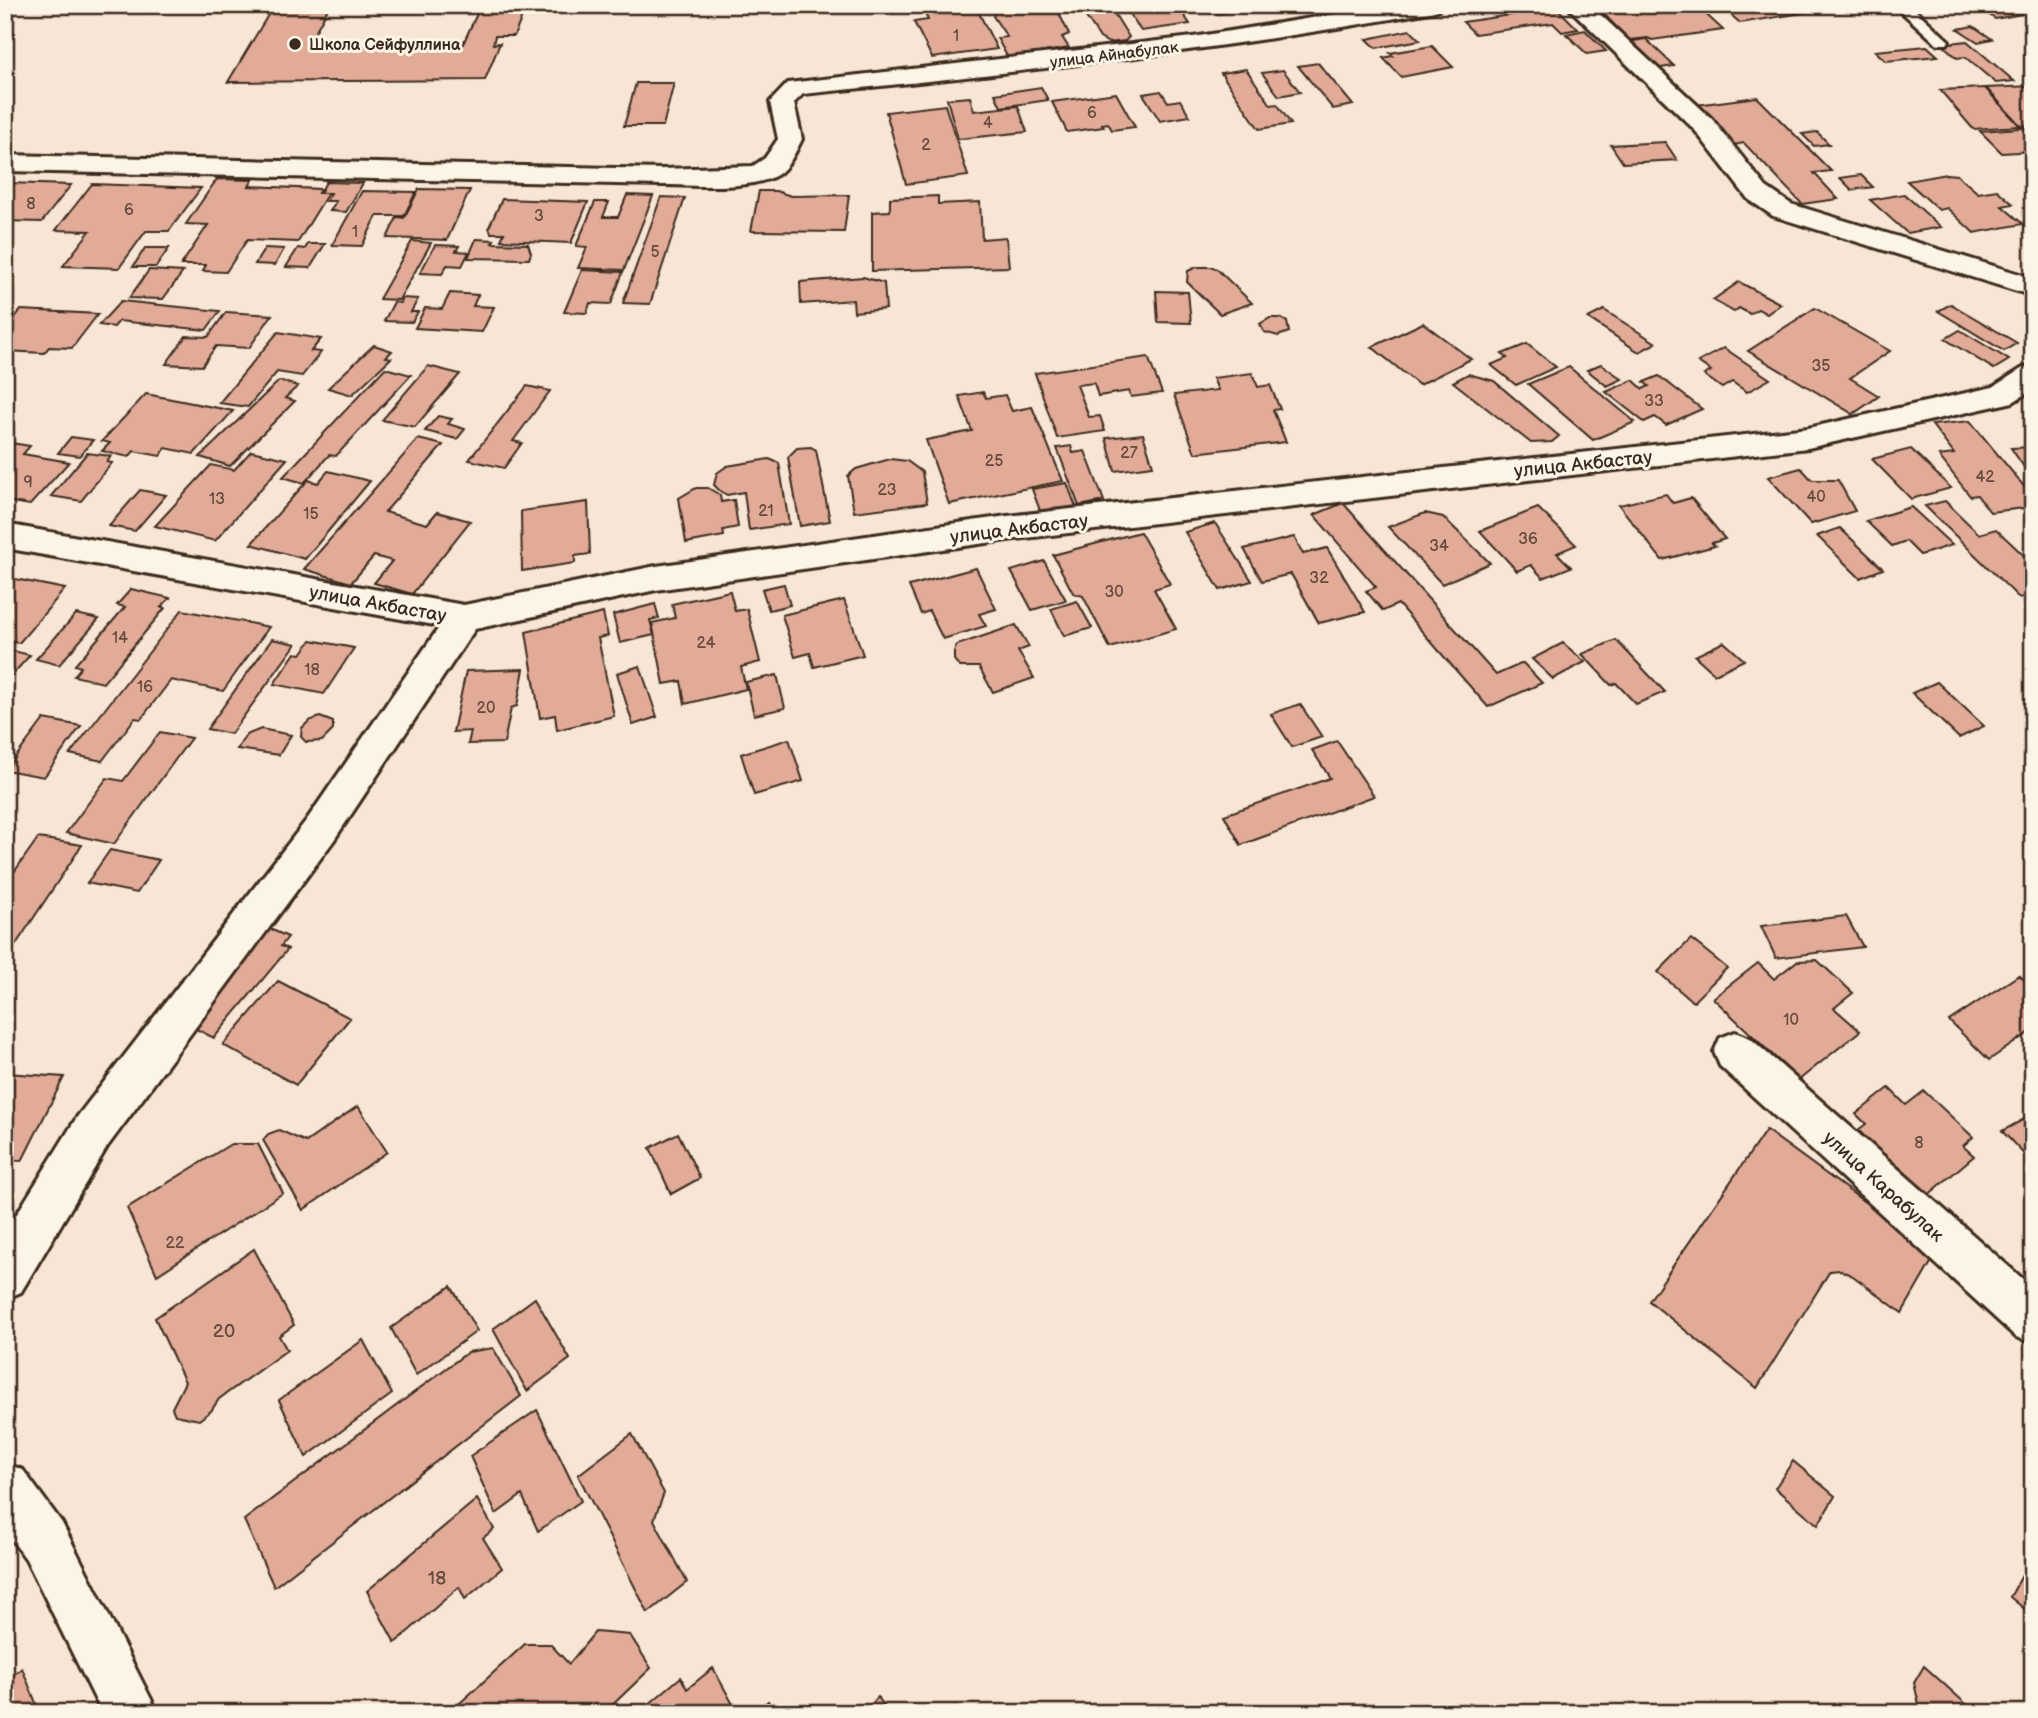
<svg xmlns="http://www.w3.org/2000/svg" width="2038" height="1718" font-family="'Balsamiq Sans',sans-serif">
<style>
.building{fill:#e2ab98;stroke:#3b2a1e;stroke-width:2}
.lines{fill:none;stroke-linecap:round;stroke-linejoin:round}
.lane-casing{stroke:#3b2a1e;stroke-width:6}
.street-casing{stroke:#3b2a1e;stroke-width:6}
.lane{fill:#fcf5e5;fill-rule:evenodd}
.street{fill:#fcf5e5;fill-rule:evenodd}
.poi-dot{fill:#3b2a1e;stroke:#fcf5e5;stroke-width:2.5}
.labels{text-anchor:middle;stroke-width:6;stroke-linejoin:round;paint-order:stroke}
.number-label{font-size:16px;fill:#654a3c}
.far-poi-label{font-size:16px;font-weight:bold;fill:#3b2a1e;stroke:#fcf5e5;text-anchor:start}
.far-street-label{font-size:16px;fill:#3b2a1e;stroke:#fcf5e5}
.street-label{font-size:19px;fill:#3b2a1e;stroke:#fcf5e5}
.near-number-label{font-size:19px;fill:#654a3c}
</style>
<rect width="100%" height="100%" fill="#f7e6d6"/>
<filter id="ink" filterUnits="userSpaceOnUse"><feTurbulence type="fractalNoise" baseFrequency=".0143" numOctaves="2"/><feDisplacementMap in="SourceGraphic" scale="14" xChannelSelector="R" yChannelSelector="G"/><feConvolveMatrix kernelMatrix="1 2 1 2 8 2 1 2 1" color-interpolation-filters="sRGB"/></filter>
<g filter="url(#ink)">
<g class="building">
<path d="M274,5H330L310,41H341L338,46H462L481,5H527L514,36H495L493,44L500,43L485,80L228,82Z"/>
<path d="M838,5H882L883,8L839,11Z"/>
<path d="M921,5H975L997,49L932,58L914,22L928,20Z"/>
<path d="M1052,5L1056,7L1069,34L1062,37L1069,48L1008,58L997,38L1007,37L993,16L994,12L1010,6L1020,9L1028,5Z"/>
<path d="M1078,5H1109L1129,37L1125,41L1109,43L1100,38Z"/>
<path d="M1124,5H1177L1190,24L1141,31Z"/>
<path d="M1193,5H1260L1262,7L1217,14L1214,10L1199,12Z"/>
<path d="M1595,5H1631L1636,10L1696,5L1723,30L1652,40L1648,38L1629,40Z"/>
<path d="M1720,5H1814L1820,10L1740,23Z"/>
<path d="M1976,5H2027L2033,12L1995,19Z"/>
<path d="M1557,8L1578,29L1562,32L1553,23L1475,34L1463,22Z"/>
<path d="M1973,26L1992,39L1978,42L1958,29Z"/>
<path d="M1410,30L1420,40L1376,48L1367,39Z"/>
<path d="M1585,30L1606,51L1587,54L1566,34Z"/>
<path d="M1646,39L1674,66L1654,69L1627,42Z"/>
<path d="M1967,41L2014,81L1996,83L1965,57L1957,58L1942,44Z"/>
<path d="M1432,46L1453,67L1401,77L1383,58L1393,56L1390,53Z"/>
<path d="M1927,46L1938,56L1886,61L1875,51Z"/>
<path d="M1318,63L1353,105L1333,109L1298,66Z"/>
<path d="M1246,69L1271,105L1277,104L1291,124L1259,129L1221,73Z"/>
<path d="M1283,70L1300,92L1279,96L1262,73Z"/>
<path d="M636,83H674L663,126H624Z"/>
<path d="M2033,86V125L2021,126L1986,88Z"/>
<path d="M1041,87L1048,100L1001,107L995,94Z"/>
<path d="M1985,88L2020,126L1973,129L1940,90Z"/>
<path d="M1161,91L1168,102L1180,100L1190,116L1160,121L1143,94Z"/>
<path d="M1116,93L1135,127L1112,130L1108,123L1102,124L1104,127L1067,132L1052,102Z"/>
<path d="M970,97L974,111L1018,106L1027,132L958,139L947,99Z"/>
<path d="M1757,97L1831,171L1814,173L1838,199L1802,204L1744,143L1734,145L1696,105Z"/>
<path d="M945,105L968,176L906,184L886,112Z"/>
<path d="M2033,127V151L2002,153L1980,131Z"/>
<path d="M1817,132L1829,144L1814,146L1802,134Z"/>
<path d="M1665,142L1677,160L1623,163L1611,145Z"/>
<path d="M1946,174L1957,175L1978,193L1997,190L2013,204L2002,206L2023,224L1974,233L1947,208L1939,210L1907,181Z"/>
<path d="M1861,175L1873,187L1852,190L1840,178Z"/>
<path d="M217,179L253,180L249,186L320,189L318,193H328L298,242L247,240L226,272L203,271L206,265H181L208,225L186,224Z"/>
<path d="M326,182L363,183L346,212L330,211L336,201H326L331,193H320Z"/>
<path d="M5,183L71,185L42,222L5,221Z"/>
<path d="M92,184L201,188L169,231H146L119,268L63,266L90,231L56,230Z"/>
<path d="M419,189L470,190L447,240L387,238L397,217L404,218Z"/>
<path d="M362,191L416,192L404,216H377L362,246L332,245Z"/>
<path d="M759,191H776L791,196L849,195L844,232L751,231Z"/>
<path d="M1904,194L1941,227L1907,233L1870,200Z"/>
<path d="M627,195L653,196L624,270L578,268L587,247L576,246L595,202H609L603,217H618Z"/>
<path d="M938,196V204L980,202L982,239L1006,237L1009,267L872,271V212L890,211V198Z"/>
<path d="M661,197L685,198L650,304L623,303Z"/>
<path d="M502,199L588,202L571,243L501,240L504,233H491L489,227Z"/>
<path d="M476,239L494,240L492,243L528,244L531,253L529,259L468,258Z"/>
<path d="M412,241L431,243L399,300L379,299Z"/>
<path d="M308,244H325L310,268L286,267L298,248L305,249Z"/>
<path d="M435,245L459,246L456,251L469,252L462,266L447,265L442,274L420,273Z"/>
<path d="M145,248H169L156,267H133Z"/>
<path d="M265,248L284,249L275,265L255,264Z"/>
<path d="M1197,267H1213L1218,270L1252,303L1220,314L1187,282L1188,271Z"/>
<path d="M149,270L183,272L163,299L129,298Z"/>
<path d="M582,270L623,272L611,304L590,303L587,313L564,312Z"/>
<path d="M863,277L884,283L886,309L854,312L853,300L801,304L800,282Z"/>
<path d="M1739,282L1781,304L1767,314L1758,309L1750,314L1739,308L1734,312L1713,300Z"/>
<path d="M1156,291L1188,292L1191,323L1158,322Z"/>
<path d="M450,293L478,295L473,306L494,307L482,332L415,328L425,308L442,309Z"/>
<path d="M402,298L418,299L411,312H418L412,322L384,321L394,302L400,303Z"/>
<path d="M121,301L220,311L206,330L119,321L114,327L99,325Z"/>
<path d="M1951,304L2017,343L2004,351L1938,311Z"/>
<path d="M1815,308L1890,351L1850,378L1879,396L1853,414L1748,351Z"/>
<path d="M21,310L98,314L72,348L49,347L44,353L5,351L8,342H5V330Z"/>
<path d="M1604,310L1656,343L1639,352L1588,318Z"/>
<path d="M226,312L272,315L249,348L216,346L202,366L166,364L186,336L208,337Z"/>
<path d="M1270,318H1280L1287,322L1289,332L1278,336L1264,332L1260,324Z"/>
<path d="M1423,323L1471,359L1419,385L1372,347Z"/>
<path d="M1960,330L2009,360L1994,369L1945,339Z"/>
<path d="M278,332L321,339L311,351L321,352L302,376L277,372L248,407L219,403Z"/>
<path d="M1527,344L1556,367L1516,385L1491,365L1507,358L1502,354Z"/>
<path d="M374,345L392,351L386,357L391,358L352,395L328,388Z"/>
<path d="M1724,348L1770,379L1747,392L1732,382L1722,388L1704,375L1711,371L1698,362Z"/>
<path d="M1148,357L1162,393L1131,397L1129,391L1098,396L1094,383L1077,385L1089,417L1100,416L1105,431L1057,438L1035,373Z"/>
<path d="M1601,364L1622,379L1607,386L1587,370Z"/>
<path d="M428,366L460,374L415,427L382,420Z"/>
<path d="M1569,367L1635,422L1593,440L1528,384Z"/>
<path d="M385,368L411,375L336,456L329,455L304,483L283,477Z"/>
<path d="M1252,373L1258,387L1270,385L1280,409L1273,410L1286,442L1195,453L1174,395L1218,390L1213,378Z"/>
<path d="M1468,374L1494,381L1559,436L1552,442L1531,443L1453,382Z"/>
<path d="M1659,376L1702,409L1666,425L1655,417L1644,422L1606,392L1633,380L1643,389L1649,386L1644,382Z"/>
<path d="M279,381L298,386L285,398L295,401L230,466L200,457Z"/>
<path d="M527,386L550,391L513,441L522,443L504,468L469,460Z"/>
<path d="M983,392L986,398L1005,395L1012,411L1032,407L1063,481L949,504L926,440L972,431L959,396Z"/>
<path d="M146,394L233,411L194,454L166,448L160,456L134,451L129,457L102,451L110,443L102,441Z"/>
<path d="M438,416L452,419L448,424L465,429L457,439L425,431Z"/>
<path d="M1970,421L2033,497V507L1990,512L1977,495L1970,496L1939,456L1954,454L1932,425Z"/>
<path d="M1143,434L1153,466L1115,471L1106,438Z"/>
<path d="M71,437L93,440L80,456L58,453Z"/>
<path d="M418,439L443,445L385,512L427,524L437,512L470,521L412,594L374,583L392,561L374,556L351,583L304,569Z"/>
<path d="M5,442L30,446L23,454L69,462L30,505L5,501Z"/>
<path d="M1071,446L1073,453L1085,451L1104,501L1079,506L1057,448Z"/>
<path d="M811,447L816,450L830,521L800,526L788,457L797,448Z"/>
<path d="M2033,447V473H2028L2011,448Z"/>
<path d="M1911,449L1951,488L1911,499L1872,459Z"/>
<path d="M251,451L287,459L215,541L155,526L211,465L234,470Z"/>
<path d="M87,453L111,456L107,462L112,463L81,501L51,496Z"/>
<path d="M769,459L779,463L789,524L749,530L744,492L727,495L720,491L714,485L717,473L727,466Z"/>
<path d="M890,459L907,461L922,472L927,503L854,512L848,476L856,469Z"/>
<path d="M1801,468L1812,480H1838L1855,511L1811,524L1768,477Z"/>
<path d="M328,471L370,481L305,559L251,544L308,480L318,483Z"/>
<path d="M1067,483L1076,507L1041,513L1032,489Z"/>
<path d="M696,488H708L720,495L721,502L734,500L738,527L723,530L724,536L686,543L679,498Z"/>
<path d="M140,490L166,495L135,531L109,526Z"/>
<path d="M1666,494L1673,503L1691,498L1725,539L1712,543L1715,546L1662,560L1619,505Z"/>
<path d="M1945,501L1979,534L1996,529L2033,564V581L2029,582L2033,586V594L2019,598L1925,506Z"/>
<path d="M588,502L590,554L575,556V563L522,571L521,511Z"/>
<path d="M1343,503L1496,675L1523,663L1542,683L1488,707L1398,604L1383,611L1366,591L1376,587L1314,515Z"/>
<path d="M1911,507L1952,545L1920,555L1906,541L1892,546L1866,521Z"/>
<path d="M1538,508L1576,545L1557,553L1571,567L1543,578L1531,565L1517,571L1480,531Z"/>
<path d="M1425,513L1443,517L1490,563L1442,584L1388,527Z"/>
<path d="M1215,523L1252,581L1220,590L1185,532Z"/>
<path d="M1840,528L1883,569L1860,578L1817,536Z"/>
<path d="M1140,532L1170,584L1154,589L1176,629L1110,648L1083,596L1073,593L1053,555Z"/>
<path d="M1294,537L1303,554L1327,548L1365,612L1319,623L1291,574L1262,581L1244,549Z"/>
<path d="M1044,561L1066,600L1032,610L1011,571Z"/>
<path d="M976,568L996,609L979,614L986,626L943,639L929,611L921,614L909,586Z"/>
<path d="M5,577L65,589L19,643L5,640Z"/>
<path d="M784,584L790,605L769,610L762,589Z"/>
<path d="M131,589L170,598L161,607L165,608L103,683L74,676L81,667L75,665L125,607L117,605Z"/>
<path d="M730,591L735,611L747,609L760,662L741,667L746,689L685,704L681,681L664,684L652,623L675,618L672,604Z"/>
<path d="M844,600L863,655L814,667L810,653L795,657L782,615Z"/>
<path d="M1077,601L1092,628L1064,636L1051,609Z"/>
<path d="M655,604L659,618L650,620L654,635L620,643L613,615Z"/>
<path d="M182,610L269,627L223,691L171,680L141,719L135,718L102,761L70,754Z"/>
<path d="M603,613L608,636L598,638L614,716L557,730L555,715L540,718L526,632Z"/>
<path d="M76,614L99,619L59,665L36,659Z"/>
<path d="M1016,625L1029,647L1018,651L1034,678L993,692L979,667H960L954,660V651L957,645Z"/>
<path d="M272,639L296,644L231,734L207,729Z"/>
<path d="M311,640L354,648L324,694L274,684L295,653L301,654Z"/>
<path d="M1616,640L1665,692L1636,704L1616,683L1611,685L1582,654Z"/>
<path d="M1724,642L1744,660L1715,674L1695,656Z"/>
<path d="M1563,643L1585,662L1553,679L1532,659Z"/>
<path d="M5,649L30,655L5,683Z"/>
<path d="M640,666L657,717L633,725L617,673Z"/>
<path d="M524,669L517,706L511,708L504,743L468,744L471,731L453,732L466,671Z"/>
<path d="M777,675L785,708L754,715L746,682Z"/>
<path d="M1937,682L1984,726L1959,738L1912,693Z"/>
<path d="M1300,704L1322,737L1292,747L1271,714Z"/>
<path d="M320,717L333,722V730L322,741L306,742L301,737L302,728L309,721Z"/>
<path d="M44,719L81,726L44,777L6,770Z"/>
<path d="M261,729L291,735L279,755L237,749L246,735Z"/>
<path d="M160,732L191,738L114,844L66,833L107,778L123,781Z"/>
<path d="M789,739L803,781L754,795L741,754Z"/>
<path d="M1337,741L1374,796L1241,845L1224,815L1330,778L1312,750Z"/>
<path d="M38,838L82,845L5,961V885Z"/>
<path d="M110,850L159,860L137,893L87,883Z"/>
<path d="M1846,916L1863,947L1776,958L1761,926Z"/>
<path d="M270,929L288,937L281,946L288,949L214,1038L188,1025Z"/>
<path d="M1691,939L1727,968L1693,1002L1658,972Z"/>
<path d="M1817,960L1853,993L1834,1008L1860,1031L1799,1080L1713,998L1758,963L1774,979L1797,961Z"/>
<path d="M2019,975L2033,988V1030L1989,1060L1949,1021Z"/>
<path d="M278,981L350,1018L296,1085L223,1045Z"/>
<path d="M5,1073L64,1077L22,1161L5,1160Z"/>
<path d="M1889,1088L1906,1105L1924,1091L1973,1137L1963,1146L1974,1156L1926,1197L1858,1130L1866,1124L1856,1114Z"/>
<path d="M358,1106L387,1152L303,1210L263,1140L268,1134L279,1130L306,1142Z"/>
<path d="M2028,1117L2033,1123V1164L2002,1131Z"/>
<path d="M1766,1130L1936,1254L1902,1313L1853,1276L1840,1270L1830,1271L1757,1388L1649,1301Z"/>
<path d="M678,1133L700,1178L671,1194L650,1148Z"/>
<path d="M231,1144H258L283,1193L157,1275L127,1208Z"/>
<path d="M254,1249L294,1325L279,1336L287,1350L219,1399L211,1411L199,1420L175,1415L172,1408L185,1382L155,1318Z"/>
<path d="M451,1286L477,1331L416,1375L391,1328Z"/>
<path d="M535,1298L570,1359L527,1391L493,1329Z"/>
<path d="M363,1340L392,1394L306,1457L279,1400Z"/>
<path d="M493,1348L521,1396L274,1587L244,1520L468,1352Z"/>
<path d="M537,1410L581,1501L538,1531L522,1495L496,1514L470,1456Z"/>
<path d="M632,1434L664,1493L654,1520L687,1582L648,1613L578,1475Z"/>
<path d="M1793,1461L1835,1496L1818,1525L1775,1488Z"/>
<path d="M477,1499L494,1529L483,1538L502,1568L465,1599L459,1587L395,1643L367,1591Z"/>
<path d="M2029,1563L2033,1566V1616L2010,1597Z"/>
<path d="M595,1632L630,1635L651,1668L604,1713H449L525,1644H550L569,1664Z"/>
<path d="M1924,1666L1976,1713H1921L1914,1683Z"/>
<path d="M22,1668L40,1713H5V1681Z"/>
<path d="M713,1668L735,1708L730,1713H643L642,1710L681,1677L687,1689Z"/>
<path d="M878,1697L889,1713H863Z"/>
<path d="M768,1701L774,1713H754Z"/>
</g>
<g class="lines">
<g class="lane-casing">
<path id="lane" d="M1894,5H1910L1949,41L1947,44H1937Z"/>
</g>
<g class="street-casing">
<g id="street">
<path d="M1392,5H1441L1438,10L1430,12C1222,50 1013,73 803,94L794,103L802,139C796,151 789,167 777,175C750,191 693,185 662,185L5,171V155L662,169L753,166L765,158L778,139L770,102L788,83L1193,37Z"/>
<path d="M1566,5H1590L1712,119L1766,187L1791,204L2033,278V296L1773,216L1748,199L1694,129Z"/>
<path d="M2033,365V389L2013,402L1808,448L1007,540L656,590L475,629L334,840L107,1147L21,1292L5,1299V1233L77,1117L308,818L440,626L5,548V524L464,605L656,566L1007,516L1808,428L1993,387L2023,368Z"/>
<path d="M1735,1032L1750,1038L2033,1288V1343L2016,1337L1720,1066L1714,1052L1720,1038Z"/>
<path d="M5,1463L23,1470L62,1523L158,1713H102L26,1559L5,1531Z"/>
</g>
</g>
<use href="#lane" class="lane"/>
<use href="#street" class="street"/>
</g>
</g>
<circle class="poi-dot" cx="295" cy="44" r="7"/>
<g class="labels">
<g class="number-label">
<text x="956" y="41">1</text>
<text x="1092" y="118">6</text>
<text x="988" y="128">4</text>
<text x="926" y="150">2</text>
<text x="31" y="209">8</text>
<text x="129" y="215">6</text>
<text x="539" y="221">3</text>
<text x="355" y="237">1</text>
<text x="655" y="257">5</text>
<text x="1821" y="371">35</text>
<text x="1654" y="406">33</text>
<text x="1129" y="458">27</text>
<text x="994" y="466">25</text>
<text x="1985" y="482">42</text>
<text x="28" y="487">9</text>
<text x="887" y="495">23</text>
<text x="1816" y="502">40</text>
<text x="217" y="504">13</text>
<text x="766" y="516">21</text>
<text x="311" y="519">15</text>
<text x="1528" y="544">36</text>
<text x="1439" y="551">34</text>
<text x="1319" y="583">32</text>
<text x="1114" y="597">30</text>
<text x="120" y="643">14</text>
<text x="706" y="648">24</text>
<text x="312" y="675">18</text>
<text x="145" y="692">16</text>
<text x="486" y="713">20</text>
<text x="1791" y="1025">10</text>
<text x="1919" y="1148">8</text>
<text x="175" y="1248">22</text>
</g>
<g class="far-poi-label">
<text x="309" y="50">Школа Сейфуллина</text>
</g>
<g class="far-street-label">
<text transform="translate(1114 54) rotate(-7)" y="6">улица Айнабулак</text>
</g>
<g class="street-label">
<text transform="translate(1583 463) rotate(-6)" y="7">улица Акбастау</text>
<text transform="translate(1019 528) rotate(-7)" y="7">улица Акбастау</text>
<text transform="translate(378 603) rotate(10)" y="7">улица Акбастау</text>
<text transform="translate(1884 1186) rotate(42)" y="7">улица Карабулак</text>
</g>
<g class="near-number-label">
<text x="224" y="1337">20</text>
<text x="437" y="1584">18</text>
</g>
</g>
<rect width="2038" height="1718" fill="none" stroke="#fcf5e5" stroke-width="28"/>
<rect x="14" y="14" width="2010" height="1690" fill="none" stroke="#3b2a1e" stroke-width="2.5" filter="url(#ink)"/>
</svg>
